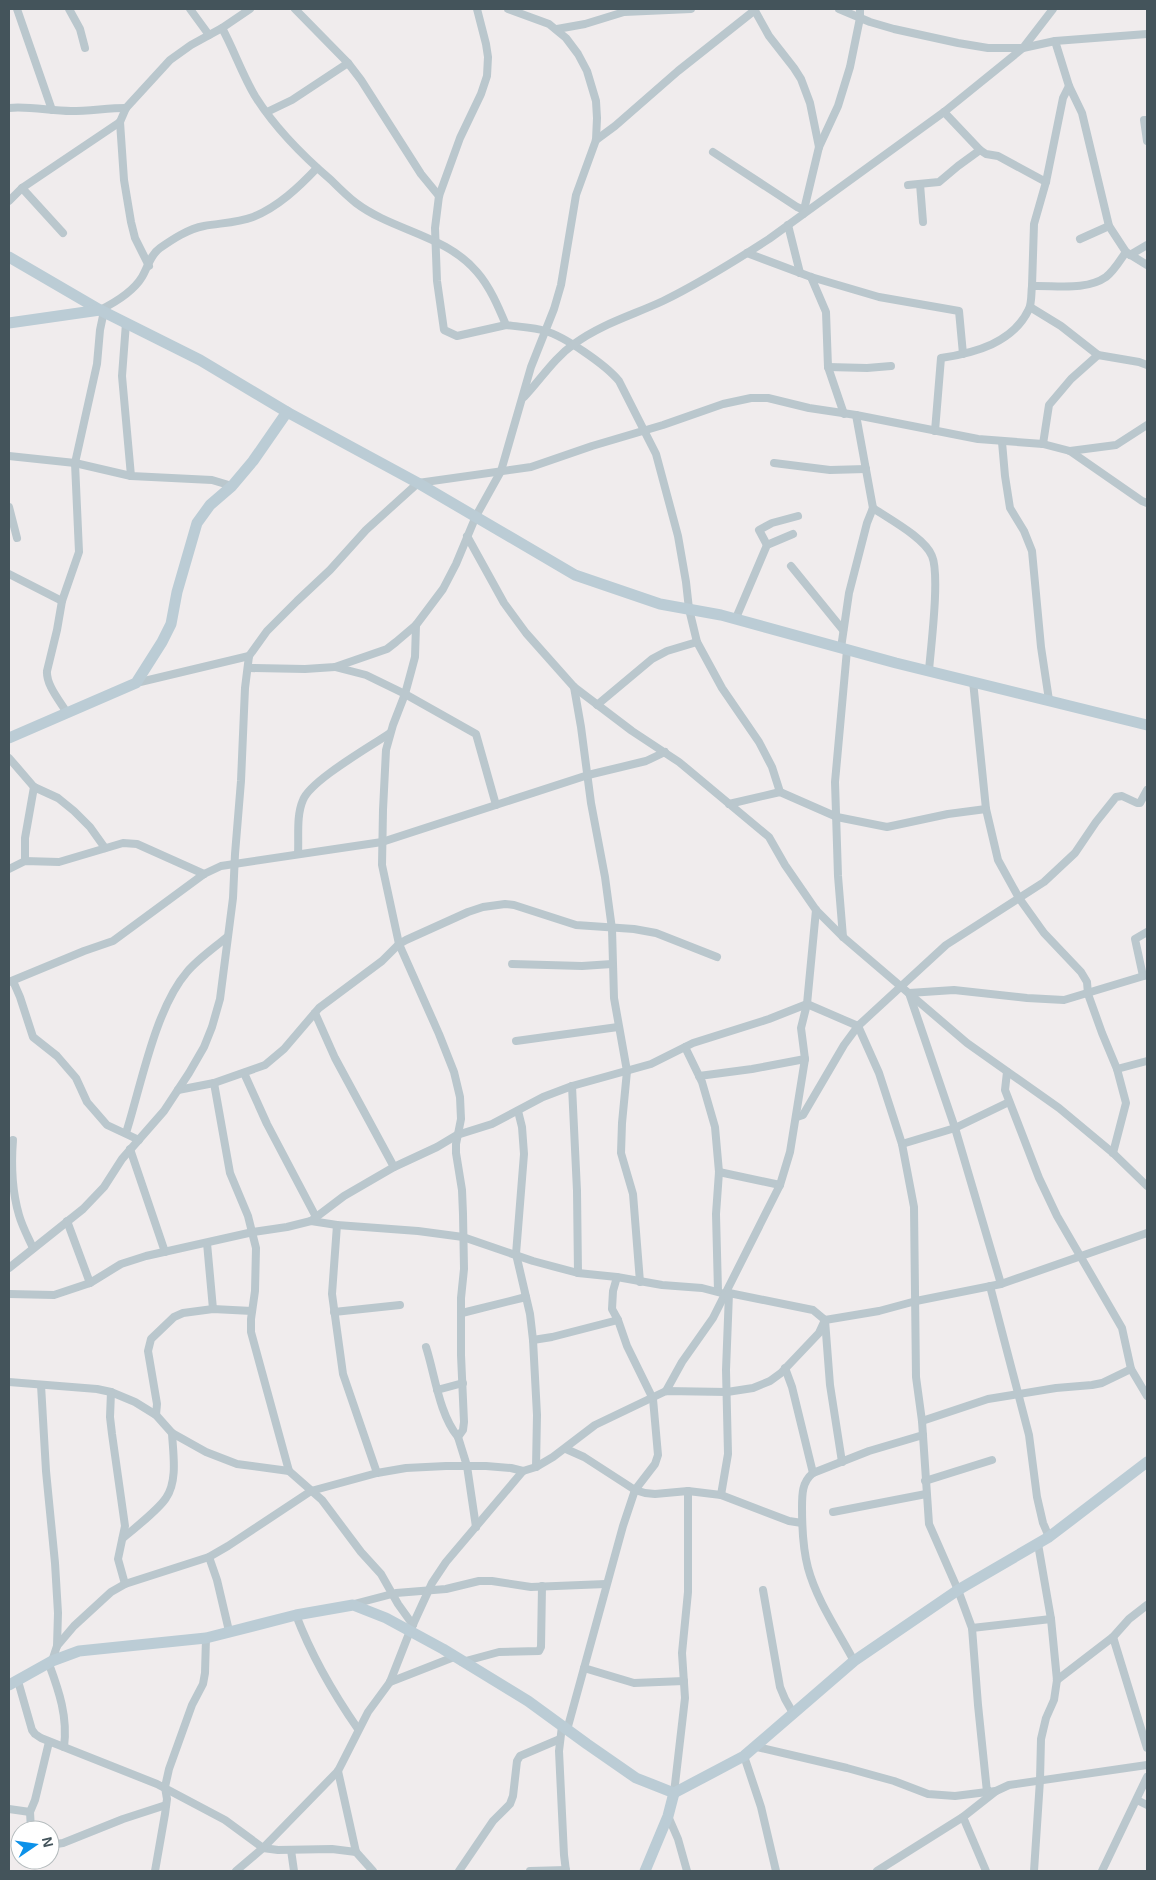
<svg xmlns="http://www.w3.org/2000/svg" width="1156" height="1880" font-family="Arial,sans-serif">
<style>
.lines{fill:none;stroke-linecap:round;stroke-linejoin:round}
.street{stroke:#bac7cd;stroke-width:8}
.secondary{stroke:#bbccd5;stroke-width:11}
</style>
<rect width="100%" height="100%" fill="#f0eced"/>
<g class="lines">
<g class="street">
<path d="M17,9L52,110"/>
<path d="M69,9L80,29L85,48"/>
<path d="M190,9L209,35"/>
<path d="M295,9L348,63L361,80L421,174L439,196"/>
<path d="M477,9L486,44L488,57L487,76L481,94L460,138L439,196L435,228L437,281L444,330L457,336L506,325"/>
<path d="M754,9L769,36L794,68L801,79L810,103L819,147"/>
<path d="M839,9L870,22L894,29L958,43L988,48H1023L1055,41L1147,34"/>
<path d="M222,28C234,50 242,74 255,96C275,128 303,156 331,180C339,188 347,196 356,203C393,231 446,235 477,272C490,287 498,306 506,325C518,327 534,327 545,331C564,336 606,365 619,381L656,454L678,536L686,582L689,609L697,642L722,688L759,742L772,767L780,792"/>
<path d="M557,29L585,24L624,12L691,9"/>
<path d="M1055,41L1069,86L1082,113L1109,226L1126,252L1147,265"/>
<path d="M9,108C29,106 51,111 71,111C90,111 108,108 126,108"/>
<path d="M267,112L292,100L348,63"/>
<path d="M944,112L980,150L986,154L998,156L1046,182"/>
<path d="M1147,120H1144L1147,141"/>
<path d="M120,122L124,180L131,222L135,238L149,266"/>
<path d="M596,140L615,126L678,71L755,10"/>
<path d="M713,152L797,207L804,210"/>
<path d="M920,184L923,222"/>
<path d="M908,185L939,182L958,166L980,150"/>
<path d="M22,188L63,233"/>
<path d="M9,201L22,188L120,122L126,108L170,60L191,45L222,28L250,9"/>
<path d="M803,214L819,147L838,106L850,67L860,18V9"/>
<path d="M788,225L800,273"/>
<path d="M1080,239L1109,226"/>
<path d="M747,253L811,277L879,297L959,311L963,354"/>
<path d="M1130,255L1147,245"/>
<path d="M811,277L826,312L828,367L844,414"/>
<path d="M1032,286L1034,224L1046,182L1063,98L1069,86"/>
<path d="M1030,307L1061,326L1098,355"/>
<path d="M100,310C116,302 133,292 142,277C148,267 150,255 160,248C173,239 188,229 204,226C220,223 237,223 253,217C278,207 299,187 317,168"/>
<path d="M126,323L122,376L131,476"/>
<path d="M828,367L867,368L891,366"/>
<path d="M524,397C541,379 554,358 574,344C601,324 633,315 663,301C700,283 735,261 769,239L944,112L1023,48L1053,9"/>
<path d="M935,431L941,358C975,353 1013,343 1029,309C1032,302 1031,293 1032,286C1055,285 1086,291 1106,277C1115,270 1120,260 1126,252"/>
<path d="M1002,442L1005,476L1010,508L1024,531L1032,551L1041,647L1049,700"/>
<path d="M1043,444L1049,405L1071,379L1098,355L1139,362L1147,365"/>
<path d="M1070,451L1116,445L1147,425"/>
<path d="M9,456L75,463L131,476L212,480L232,486"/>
<path d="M774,463L830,470L866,469"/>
<path d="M9,507L17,538"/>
<path d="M873,508C889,519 925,538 932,556C940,575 931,646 929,670"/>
<path d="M467,536L504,603L526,633L574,687L632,731L679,762L769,837L785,865L816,910L843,937L967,1043L1059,1108L1113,1153L1147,1186"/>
<path d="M767,545L759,530L772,523L798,516"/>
<path d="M791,566L843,630"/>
<path d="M9,574L62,601"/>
<path d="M736,618L767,545L793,534"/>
<path d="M416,625L415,657L411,672L405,694L393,725L386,750L383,810L382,865L399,944L439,1034L454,1072L460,1097L461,1119L456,1144V1153L462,1190L463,1214L464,1269L461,1298V1355L464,1422L463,1430L458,1437L467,1466L476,1527"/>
<path d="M841,648L849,593L867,523L873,508L856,415"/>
<path d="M335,667L366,675L405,694L476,734L496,805"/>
<path d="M249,668L305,669L335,667L387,649L396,642L416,625L443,589L456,564L476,516L501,471L531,367L554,309L561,285L576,195L596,140L597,118L596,101L587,71L578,54L566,38L549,24L508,9"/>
<path d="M973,681L986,809L998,860L1019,898L1044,933L1081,972L1087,982L1088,994L1102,1033L1117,1069L1126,1103L1113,1153"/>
<path d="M136,683L249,656"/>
<path d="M574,687L581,727L591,803L605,877L612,929L614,998L627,1071L622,1123L621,1153L633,1194L640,1282"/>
<path d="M597,705L652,659L667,651L697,642"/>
<path d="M67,713C60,701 46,685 47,671L57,630L62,601L79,552L75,463L97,364L100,330L104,311"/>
<path d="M9,758L34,787L58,798L74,811L90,827L105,848"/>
<path d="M729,804L780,792L837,817L887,827L948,814L986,809"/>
<path d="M298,854C299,837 296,816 303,800C311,780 370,747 390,733"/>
<path d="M25,861V838L34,787"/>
<path d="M9,869L25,861L59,862L123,843L137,844L204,874"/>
<path d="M843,937L838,876L835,782L847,650"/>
<path d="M512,964L582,966L612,964"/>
<path d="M1143,976L1135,939L1147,932"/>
<path d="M13,981L20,997L33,1037L57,1056L76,1078L87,1102L107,1125L139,1140"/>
<path d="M9,982L84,951L113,941L204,874L221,866L382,842L588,775L646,761L665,752"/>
<path d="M315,1013L335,1058L394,1167"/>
<path d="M516,1041L618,1027"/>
<path d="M685,1047L702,1082L715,1127L719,1172L716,1214L718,1291"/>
<path d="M1117,1069L1147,1061"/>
<path d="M1007,1072L1005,1090L1039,1178L1057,1216L1122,1328L1131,1369L1147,1396"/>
<path d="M244,1073L267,1124L316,1217"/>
<path d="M699,1076L752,1069L805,1059"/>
<path d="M214,1083L230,1173L248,1216L256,1248L255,1291L251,1319V1332L289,1471L322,1500L361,1552L381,1574L398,1604L413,1625"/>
<path d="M572,1086L577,1191L578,1273"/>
<path d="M178,1090L214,1083L265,1065L284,1049L319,1008L382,961L399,944L406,940L468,912L483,907L505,904L514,905L576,925L634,929L656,933L717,957"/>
<path d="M518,1111L522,1127L524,1154L516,1254L530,1314L533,1340L537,1415L536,1467"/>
<path d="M797,1117L803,1115L844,1045L858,1026L946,945L1044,882L1075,853L1096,822L1116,797L1122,796L1137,803H1140L1147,790"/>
<path d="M126,1133C141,1086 155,1009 187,972C198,959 214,948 227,937"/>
<path d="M13,1140C11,1165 12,1191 19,1215C22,1226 28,1237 33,1248"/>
<path d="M902,1144L955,1128L1009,1102"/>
<path d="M130,1149L165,1252"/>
<path d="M719,1172L780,1185"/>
<path d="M67,1221L90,1283"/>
<path d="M311,1221L337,1225L418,1231L463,1237L533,1261L578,1273L617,1277L662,1285L702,1288L725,1294L729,1293L813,1310L825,1320L830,1385L842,1462"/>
<path d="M337,1225L332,1294L343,1374L377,1473"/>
<path d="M207,1243L213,1309"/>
<path d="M9,1268L83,1209L104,1187L122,1159L164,1111L189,1073L204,1047L212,1027L220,999L233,898L235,854L241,781L245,688L249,656L267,631L297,601L330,570L366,530L418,483L531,467L592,446L663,425L723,404L751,398H768L809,408L856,415L978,439L1043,444L1070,451L1142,501L1147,503"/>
<path d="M1001,1284L955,1128L909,993L954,990L1027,998L1064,1000L1147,975"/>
<path d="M990,1286L1029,1435L1037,1497L1043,1523L1049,1537"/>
<path d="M9,1294L54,1295L90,1283L121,1264L146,1256L253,1232L287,1227L311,1221L344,1196L394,1167L437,1147L457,1135L492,1124L543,1097L572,1086L651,1064L693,1043L769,1019L807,1004L858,1026L879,1073L902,1144L914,1207L916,1377L922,1421L929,1524L958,1590L972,1628L978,1705L987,1792L996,1791"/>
<path d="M334,1312L400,1305"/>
<path d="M462,1313L526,1297"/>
<path d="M825,1320L879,1311L916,1301L1001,1284L1147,1233"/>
<path d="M533,1340L552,1337L618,1320"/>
<path d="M426,1347C435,1375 439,1414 458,1437"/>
<path d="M785,1368L792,1387L813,1473"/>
<path d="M9,1382L97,1389L111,1392L135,1402L156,1415L172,1433L206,1452L237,1464L289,1471"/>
<path d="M41,1385L46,1471L55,1563L58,1613L57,1646"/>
<path d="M437,1390L463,1383"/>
<path d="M666,1391L682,1362L713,1318L780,1185L790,1152L805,1059L801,1028L807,1004L816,910"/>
<path d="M111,1392L110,1417L112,1434L125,1526L118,1559L125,1584"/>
<path d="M156,1415L157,1404L148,1351L151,1339L174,1317L183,1313L213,1309L252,1311"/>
<path d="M922,1421L988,1399L1056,1388L1092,1385L1102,1383L1131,1369"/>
<path d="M566,1449L584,1457L635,1490L645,1493L655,1494L688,1491L721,1495L789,1521L802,1523"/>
<path d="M925,1481L992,1460"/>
<path d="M721,1495L728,1454L726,1370L729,1293"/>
<path d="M833,1512L926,1494"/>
<path d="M123,1538C134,1529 159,1509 166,1498C178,1481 173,1453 172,1433"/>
<path d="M209,1557L217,1580L229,1631"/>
<path d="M763,1590L780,1687L785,1699L793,1713"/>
<path d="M354,1604L396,1593L446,1589L479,1581H492L531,1587L606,1584"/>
<path d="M296,1615C312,1657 333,1693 358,1729"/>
<path d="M972,1628L1051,1619"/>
<path d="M1113,1637L1147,1748"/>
<path d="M52,1661L57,1646L74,1626L111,1592L125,1584L209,1557L228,1546L311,1491L377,1473L406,1468L446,1466H486L511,1468L523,1471"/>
<path d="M854,1661C838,1631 817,1601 808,1568C803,1549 802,1527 802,1508C802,1494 802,1482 813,1473L869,1451L923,1435"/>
<path d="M462,1662L499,1652L539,1651L541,1647L542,1586"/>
<path d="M49,1664C59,1691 68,1717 64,1747"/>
<path d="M584,1668L634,1683L684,1681"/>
<path d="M1057,1680L1113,1637L1129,1619L1147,1605"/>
<path d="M18,1681L32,1730L35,1734L41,1738L157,1784L225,1820L263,1848L278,1850L332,1849L356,1852"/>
<path d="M390,1682L454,1657"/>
<path d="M562,1726L559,1751L564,1855L566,1871"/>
<path d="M567,1730L623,1526L635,1490L655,1464L658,1455L653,1399L627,1346L618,1320L612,1309L613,1291L617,1277"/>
<path d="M757,1747L847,1768L894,1781L928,1794L955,1796L987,1792"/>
<path d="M744,1756L761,1807L776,1871"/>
<path d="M338,1771L356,1852L373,1871"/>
<path d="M674,1793L685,1698L682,1653L688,1592V1491"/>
<path d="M1137,1800L1147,1805"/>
<path d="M9,1809L30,1812"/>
<path d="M668,1816L678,1839L687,1871"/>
<path d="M963,1817L986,1871"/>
<path d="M31,1830L30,1812L35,1800L49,1742"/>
<path d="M50,1845L63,1843L123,1819L166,1805"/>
<path d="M291,1850L294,1871"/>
<path d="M155,1871L165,1814L167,1799L165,1787L169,1769L192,1705L203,1684L205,1673L206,1638"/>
<path d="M236,1871L263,1848L338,1771L368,1712L390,1682L410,1631L432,1583L446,1562L523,1471L536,1467L553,1457L595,1425L666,1391L727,1392L753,1388L770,1381L781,1373L819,1333L825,1320"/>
<path d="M459,1871L493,1821L510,1804L513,1796L517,1761L520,1756L560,1739"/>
<path d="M530,1871L566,1870"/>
<path d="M877,1871L963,1817L996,1791L1009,1785L1147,1765"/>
<path d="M1034,1871L1040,1780L1041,1739L1046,1718L1054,1700L1057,1680L1051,1619L1038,1544"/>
<path d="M1102,1871L1147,1777"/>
</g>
<g class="secondary">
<path d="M9,257L100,310L200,360L287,412L418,483L575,575L660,604L721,615L896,663L1147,725"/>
<path d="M9,323L100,310"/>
<path d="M9,738L136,683L162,642L171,624L177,592L197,523L210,505L232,486L253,461L287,412"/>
<path d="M9,1685L52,1661L79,1651L206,1638L296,1615L353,1605L386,1618L443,1649L528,1701L587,1744L636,1778L674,1793L744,1756L854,1661L958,1590L1049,1537L1147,1462"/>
<path d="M645,1871L668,1816L674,1793"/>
</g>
</g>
<rect width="1156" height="1880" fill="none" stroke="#44545b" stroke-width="20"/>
<g transform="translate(35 1845) rotate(77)"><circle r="24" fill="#ffffff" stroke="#b4bbbd"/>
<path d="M0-4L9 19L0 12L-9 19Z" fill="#0c91e9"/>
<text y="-8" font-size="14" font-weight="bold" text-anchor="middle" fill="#44545b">N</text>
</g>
</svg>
